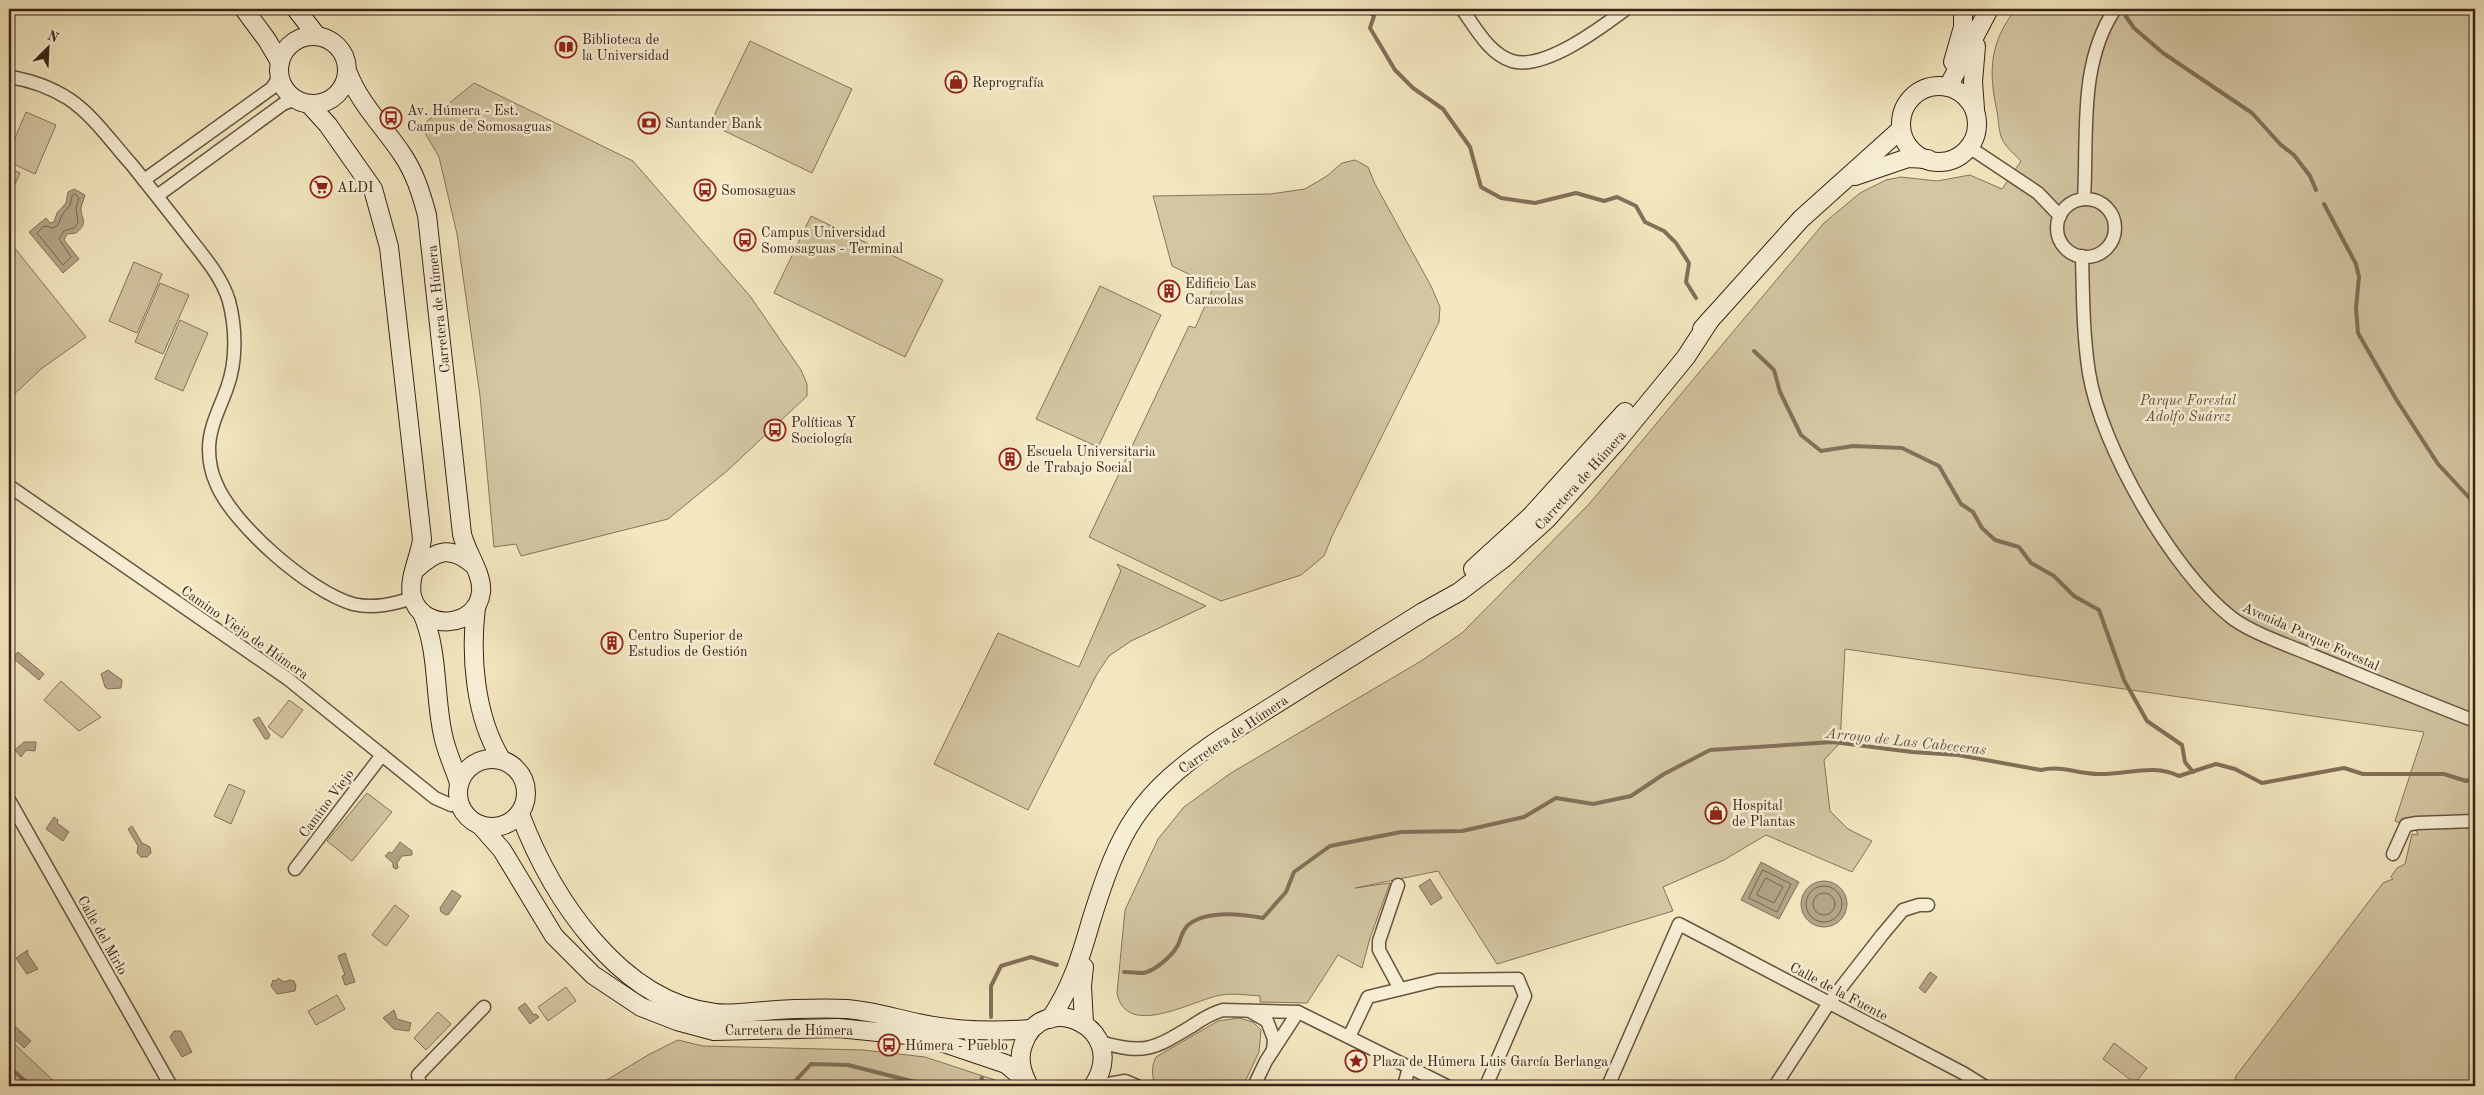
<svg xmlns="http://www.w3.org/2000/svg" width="2484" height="1095" font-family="'Old Standard TT',serif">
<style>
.green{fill:#d3c6a2;stroke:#86745c}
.water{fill:#b3a486;stroke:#827059}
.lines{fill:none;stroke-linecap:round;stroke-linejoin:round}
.shore{stroke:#76634e;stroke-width:1}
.stream{stroke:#827059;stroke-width:4}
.street-casing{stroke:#675340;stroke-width:15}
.secondary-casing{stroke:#382216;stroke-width:20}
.street{stroke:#f7efd5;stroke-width:12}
.secondary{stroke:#f7efd5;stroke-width:18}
.labels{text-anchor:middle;stroke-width:5;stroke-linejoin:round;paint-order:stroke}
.poi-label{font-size:14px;fill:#382216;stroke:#f7efd5;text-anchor:start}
.street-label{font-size:14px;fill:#382216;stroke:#f7efd5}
.park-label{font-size:14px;font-style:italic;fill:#5f4b39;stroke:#f7efd5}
.water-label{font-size:15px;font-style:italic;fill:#63503d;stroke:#f7efd5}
</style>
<rect width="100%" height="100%" fill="#f3e7bf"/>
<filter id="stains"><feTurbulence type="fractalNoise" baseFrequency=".004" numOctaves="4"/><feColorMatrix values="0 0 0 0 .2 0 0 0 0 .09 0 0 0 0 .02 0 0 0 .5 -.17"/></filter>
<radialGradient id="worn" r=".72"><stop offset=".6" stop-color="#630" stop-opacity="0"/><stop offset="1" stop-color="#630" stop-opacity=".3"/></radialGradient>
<g class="green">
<path d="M2016,9H2475V1086H2234L2236,1076L2383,883L2393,879L2391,877L2397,868L2405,864L2412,834L2418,835L2416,830L2395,821L2424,732L1845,649L1840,743L1824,760L1830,811L1848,829L1872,841L1852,872L1766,835L1724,860L1663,887L1673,911L1497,964L1438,871L1355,888L1390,883L1370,938L1362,968L1338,955L1307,1003L1260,1002V996C1247,995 1233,993 1221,995C1193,1000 1126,1040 1117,993L1125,910L1158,839L1184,807L1231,773L1421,661L1462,633L1590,503L1824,223L1860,193L1886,180L1901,177L1937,181L1970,175L2002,189L2021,161C2015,155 2007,148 2003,141C1998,131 1999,121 1997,111C1988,71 1990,41 2016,9Z"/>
<path d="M750,41L852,89L812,173L710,124Z"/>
<path d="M474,83L633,161L750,296L801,370L807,384V396L727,471L668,519L521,556L516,544L494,547L480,396L457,234L439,157L421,126Z"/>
<path d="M26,112L56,125L35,174L9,162V152Z"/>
<path d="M1355,160L1368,167L1375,184L1431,286L1440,307L1439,322L1332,536L1324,556L1301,575L1221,601L1089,537L1189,326L1195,328L1214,286L1172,266L1153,196L1270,194L1305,189L1327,176L1342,163Z"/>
<path d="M9,168L20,173L9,198Z"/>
<path d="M811,216L943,280L905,357L774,293Z"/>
<path d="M9,241L86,337L41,369L9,399Z"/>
<path d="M134,262L162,274L137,333L109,321Z"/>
<path d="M160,283L189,295L163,354L135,342Z"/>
<path d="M1100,286L1161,315L1098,447L1036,419Z"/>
<path d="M180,320L208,333L183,391L155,379Z"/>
<path d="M1117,564L1206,606L1131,641L1109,656L1097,674L1028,810L934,764L998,633L1079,667L1121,571Z"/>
<path d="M61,681L101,717L79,731L44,700Z"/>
<path d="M289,700L303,710L282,738L268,727Z"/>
<path d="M229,784L245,791L231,824L214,816Z"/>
<path d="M367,793L392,812L352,861L327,841Z"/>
<path d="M395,905L409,916L386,946L372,935Z"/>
<path d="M566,987L576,1001L548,1021L538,1007Z"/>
<path d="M337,995L345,1009L316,1025L308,1011Z"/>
<path d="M438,1012L451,1024L426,1050L414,1038Z"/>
<path d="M1239,1018L1253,1022L1261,1030L1259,1052L1243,1086L1155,1085C1152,1075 1151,1067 1156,1057L1218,1021Z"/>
<path d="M9,1039L59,1086H9Z"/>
<path d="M678,1040L703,1046L863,1050L925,1057L998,1081L1003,1086H597L648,1055Z"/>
<path d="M2114,1043L2147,1068L2135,1083L2103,1059Z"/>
</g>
<g class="water">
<path d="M74,189L85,195C84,200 82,203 81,207C80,218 90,222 76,233L67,234L64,240L79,259L63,273L29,232L46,218L50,223L54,222L57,213L66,203L68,192Z"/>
<path d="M18,652L44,674L39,680L13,658Z"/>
<path d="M108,670L122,680L121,688L108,689L105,687L101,674Z"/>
<path d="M259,717L270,735L268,739H265L253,720Z"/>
<path d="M24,742H36L35,751L26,750L21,757L15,750Z"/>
<path d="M54,817L58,820L57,823L69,832L63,841L46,829Z"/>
<path d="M132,826L142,843L150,847L151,853L147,857H141L137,853L138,846L128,829Z"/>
<path d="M400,842L412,851V855L402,856L397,863L398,868L395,869L393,867V863L385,856L389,852L392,853Z"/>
<path d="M1761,862L1799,882L1779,919L1741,900Z"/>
<path d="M1430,879L1442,898L1431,905L1419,886Z"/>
<circle cx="1824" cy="904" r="23"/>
<path d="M452,890L461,896L449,914L446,915L441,912L440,908Z"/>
<path d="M28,950L27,953L38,969L27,974L16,958Z"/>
<path d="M345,953L355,982L345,985L342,976L345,975L338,956Z"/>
<path d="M1930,972L1937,977L1925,993L1919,988Z"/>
<path d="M278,978L284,982L289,980L294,981L296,986L295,991L277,994L271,986L273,980L276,981Z"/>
<path d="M525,1003L534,1015L536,1014L539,1017L530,1024L518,1008Z"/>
<path d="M394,1010L397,1019L411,1023L409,1031L394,1029L383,1018Z"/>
<path d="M16,1027L31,1041L24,1048L9,1034Z"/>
<path d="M174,1031H181L192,1052L182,1057L170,1037Z"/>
</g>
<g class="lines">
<g class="shore">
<path d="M75,194L79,198L76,208L78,223L74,228L64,231L59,239L71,257L63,265L37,233L44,226L53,228L58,225L62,215L70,205L72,196Z"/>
<path d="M1763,870L1791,884L1777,912L1749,898Z"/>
<path d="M1766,878L1783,887L1774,903L1757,895Z"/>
<circle cx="1824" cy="904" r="18"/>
<circle cx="1824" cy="904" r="11"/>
</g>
<g class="stream">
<path d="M1365,9L1374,16L1370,28L1395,70L1413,88L1443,109L1470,147L1481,187L1501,198L1535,203L1576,193L1604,201L1617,197L1636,206L1645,222L1664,231L1676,243L1689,263L1686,282L1696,298"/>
<path d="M2125,15L2134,28L2163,53L2252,113L2281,145L2294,155L2310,176L2316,190"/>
<path d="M2324,204L2356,264L2359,277L2356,308L2358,333L2396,399L2438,464L2475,504"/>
<path d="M1754,351L1774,370L1780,392L1801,435L1821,451L1853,446L1902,448L1939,466L1961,504L1973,512L1982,528L1995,540L2019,547L2031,563L2054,576L2074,596L2099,610L2124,680L2147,721L2182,745L2185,762L2193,772"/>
<path d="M1124,972C1130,972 1137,973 1143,973C1155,971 1172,956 1178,945C1181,938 1182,931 1188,925C1207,910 1242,914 1263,918L1286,892L1294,872L1330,846L1401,832L1462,831L1524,817L1556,798L1593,804L1631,796L1664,774L1710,750L1833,742L1912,752L1958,755L2041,770C2062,765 2078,774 2098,774C2125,775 2154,763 2179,776L2216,764L2235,769L2262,783L2344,768L2363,774H2444L2466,781L2475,778"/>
<path d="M991,1017V986L1001,966L1031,957L1057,965"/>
<path d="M9,1067L31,1086"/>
<path d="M796,1086L797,1079L811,1064L848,1065L931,1086"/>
<path d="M979,1086L982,1078"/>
</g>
<g class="street-casing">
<g id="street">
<path d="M1462,9C1475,27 1489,54 1512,61C1544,71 1602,27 1626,9"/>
<path d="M9,77C31,80 50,87 69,99C94,116 112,143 132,165C152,190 172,215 191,240C206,259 222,278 229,301C236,328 237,361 227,388C220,408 209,427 209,449C209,461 211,472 216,483C232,524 310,592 353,604C374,609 393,604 413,598"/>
<path d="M1969,147L2038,193L2060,216"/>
<path d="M144,180L272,88L279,77"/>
<path d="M157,196L283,104L296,99"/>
<path d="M2084,199C2088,135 2078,65 2115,9"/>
<circle cx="2086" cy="228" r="29"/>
<path d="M2082,256C2083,295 2083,335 2089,373C2101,447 2173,572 2232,618C2252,633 2290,646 2314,656C2368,678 2421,700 2475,721"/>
<path d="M9,486L288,679L435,798L451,805H460"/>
<path d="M9,800L171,1086"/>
<path d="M2393,854L2406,825L2417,823L2475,821"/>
<path d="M295,869L382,755"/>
<path d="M1398,885L1379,941V950L1400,989"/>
<path d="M1250,1011L1267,1021L1274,1039L1273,1050"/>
<path d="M1349,1037L1368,997L1438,980L1518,979L1525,996L1486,1086"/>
<path d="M1100,1042C1145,1055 1154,1049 1192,1026C1202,1019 1212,1013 1223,1010L1298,1012L1447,1086"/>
<path d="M423,1086L420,1084L418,1075L484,1007"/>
<path d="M1097,1086L1125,1081L1137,1086"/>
<path d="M1254,1086L1266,1061L1298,1012"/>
<path d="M1404,1086L1409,1067"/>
<path d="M1608,1086L1679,924L1963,1073L1984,1086"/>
<path d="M1775,1086L1829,1003L1882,935L1903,910L1919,905H1928"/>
</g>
</g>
<g class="secondary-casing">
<g id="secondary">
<path d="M244,9L267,40L280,62"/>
<path d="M296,9L317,36"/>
<circle cx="313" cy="70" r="34"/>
<path d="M1953,62L1963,27V9"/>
<circle cx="1939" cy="124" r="38"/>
<path d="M1948,87L1989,9"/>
<path d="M309,104L328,125L373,189L389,247L422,539C420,557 408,578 412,596C421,632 477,629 481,592C483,574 466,552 462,534L427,215C421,193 415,173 402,154C384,127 360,104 348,73"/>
<path d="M1975,109L1973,82L1976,46"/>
<path d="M1855,176L1908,158L1928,159"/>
<path d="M1702,329L1801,219L1900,130"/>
<path d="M416,569C437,550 450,545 474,565"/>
<path d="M1473,569L1530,517L1625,412"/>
<path d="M476,607C470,657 475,716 501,759"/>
<path d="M422,613C439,651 434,695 443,735C446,751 454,767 459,783"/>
<circle cx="492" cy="793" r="34"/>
<path d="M520,814C551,896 619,1002 715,1013C730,1015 748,1012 764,1011C791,1009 820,1008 847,1009C872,1011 894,1018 918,1023C954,1031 994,1032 1031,1029"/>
<path d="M480,825L502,850L554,936L593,975L641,1007L677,1021L714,1031L838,1028L908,1035L944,1043L1006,1064L1026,1081"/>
<path d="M1084,967L1082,986L1084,1023"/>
<path d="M1050,1019C1071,989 1081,956 1091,921C1120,828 1138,795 1220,739L1423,612L1459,592L1504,558L1547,519L1618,440L1686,357L1710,320"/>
<path d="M1027,1082C1021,1070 1018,1058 1023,1045C1041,988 1132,1027 1093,1086"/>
</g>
</g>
<use href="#street" class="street"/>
<use href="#secondary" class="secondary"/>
</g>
<defs>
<g id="library-ring" transform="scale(1.125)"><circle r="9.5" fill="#f7efd5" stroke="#8f2418" stroke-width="1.5"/><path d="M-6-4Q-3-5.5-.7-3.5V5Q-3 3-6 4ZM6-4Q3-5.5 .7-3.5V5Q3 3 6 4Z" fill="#8f2418"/></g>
<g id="shop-ring" transform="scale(1.125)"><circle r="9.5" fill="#f7efd5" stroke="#8f2418" stroke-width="1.5"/><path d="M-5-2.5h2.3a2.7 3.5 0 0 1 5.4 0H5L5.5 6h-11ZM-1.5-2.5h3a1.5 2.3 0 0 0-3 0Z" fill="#8f2418"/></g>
<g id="bus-ring" transform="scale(1.125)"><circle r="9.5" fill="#f7efd5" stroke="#8f2418" stroke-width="1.5"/><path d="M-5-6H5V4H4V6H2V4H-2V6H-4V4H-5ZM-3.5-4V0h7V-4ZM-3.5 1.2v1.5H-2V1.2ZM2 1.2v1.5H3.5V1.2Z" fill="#8f2418"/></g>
<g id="bank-ring" transform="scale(1.125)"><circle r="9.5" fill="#f7efd5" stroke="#8f2418" stroke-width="1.5"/><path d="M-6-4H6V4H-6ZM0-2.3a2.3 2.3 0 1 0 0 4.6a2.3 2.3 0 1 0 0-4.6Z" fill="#8f2418"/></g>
<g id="supermarket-ring" transform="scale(1.125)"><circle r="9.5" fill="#f7efd5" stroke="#8f2418" stroke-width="1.5"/><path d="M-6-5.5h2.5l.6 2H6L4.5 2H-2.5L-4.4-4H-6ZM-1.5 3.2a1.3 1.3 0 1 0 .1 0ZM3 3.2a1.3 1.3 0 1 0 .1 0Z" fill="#8f2418"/></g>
<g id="building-ring" transform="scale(1.125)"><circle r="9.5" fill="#f7efd5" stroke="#8f2418" stroke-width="1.5"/><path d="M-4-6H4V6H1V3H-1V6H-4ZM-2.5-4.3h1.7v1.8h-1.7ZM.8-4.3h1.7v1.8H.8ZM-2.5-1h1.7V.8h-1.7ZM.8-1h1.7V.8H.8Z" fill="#8f2418"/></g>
<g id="sight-ring" transform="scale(1.125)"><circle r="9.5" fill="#f7efd5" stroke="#8f2418" stroke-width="1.5"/><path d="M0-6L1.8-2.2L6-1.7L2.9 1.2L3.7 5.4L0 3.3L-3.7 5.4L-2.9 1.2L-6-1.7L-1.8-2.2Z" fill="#8f2418"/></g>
</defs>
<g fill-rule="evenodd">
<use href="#library-ring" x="566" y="47"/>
<use href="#shop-ring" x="956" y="82"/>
<use href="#bus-ring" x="391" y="118"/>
<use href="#bank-ring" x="649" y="123"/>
<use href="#supermarket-ring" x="321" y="187"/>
<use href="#bus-ring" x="705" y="190"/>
<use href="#bus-ring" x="745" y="240"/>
<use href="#building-ring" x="1169" y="291"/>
<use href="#bus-ring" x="775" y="430"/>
<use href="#building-ring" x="1010" y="459"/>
<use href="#building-ring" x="612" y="643"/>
<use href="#shop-ring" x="1716" y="813"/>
<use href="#bus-ring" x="889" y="1045"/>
<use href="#sight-ring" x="1356" y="1061"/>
</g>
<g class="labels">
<g class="poi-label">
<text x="582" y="44">Biblioteca de<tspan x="582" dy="16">la Universidad</tspan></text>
<text x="972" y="87">Reprografía</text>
<text x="407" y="115">Av. Húmera - Est.<tspan x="407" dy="16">Campus de Somosaguas</tspan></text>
<text x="665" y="128">Santander Bank</text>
<text x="337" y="192">ALDI</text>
<text x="721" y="195">Somosaguas</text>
<text x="761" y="237">Campus Universidad<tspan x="761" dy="16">Somosaguas - Terminal</tspan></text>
<text x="1185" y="288">Edificio Las<tspan x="1185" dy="16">Caracolas</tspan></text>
<text x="791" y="427">Políticas Y<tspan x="791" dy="16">Sociología</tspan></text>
<text x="1026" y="456">Escuela Universitaria<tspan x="1026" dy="16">de Trabajo Social</tspan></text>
<text x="628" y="640">Centro Superior de<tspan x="628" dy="16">Estudios de Gestión</tspan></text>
<text x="1732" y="810">Hospital<tspan x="1732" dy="16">de Plantas</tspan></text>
<text x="905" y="1050">Húmera - Pueblo</text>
<text x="1372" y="1066">Plaza de Húmera Luis García Berlanga</text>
</g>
<g class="street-label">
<text transform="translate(438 309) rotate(-96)" y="5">Carretera de Húmera</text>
<text transform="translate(1580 480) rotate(-48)" y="5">Carretera de Húmera</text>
<text transform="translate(245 632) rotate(35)" y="5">Camino Viejo de Húmera</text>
<text transform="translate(2311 636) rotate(24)" y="5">Avenida Parque Forestal</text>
<text transform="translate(1233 734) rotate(-34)" y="5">Carretera de Húmera</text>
<text transform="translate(326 803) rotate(-53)" y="5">Camino Viejo</text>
<text transform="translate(103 935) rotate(61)" y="5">Calle del Mirlo</text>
<text transform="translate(1839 991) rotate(28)" y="5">Calle de la Fuente</text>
<text x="789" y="1035">Carretera de Húmera</text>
</g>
<g class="park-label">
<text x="2188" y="405">Parque Forestal<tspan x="2188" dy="16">Adolfo Suárez</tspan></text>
</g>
<g class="water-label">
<text transform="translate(1906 741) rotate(6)" y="5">Arroyo de Las Cabeceras</text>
</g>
</g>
<rect width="2484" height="1095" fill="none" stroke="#f3e7bf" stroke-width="30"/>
<rect x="10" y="10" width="2464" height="1075" fill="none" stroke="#382216" stroke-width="2.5"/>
<rect x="15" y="15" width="2454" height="1065" fill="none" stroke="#382216"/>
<g transform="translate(48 48) rotate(24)" stroke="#f7efd5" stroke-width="4" paint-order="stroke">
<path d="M0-4L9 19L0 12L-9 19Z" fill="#382216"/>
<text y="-8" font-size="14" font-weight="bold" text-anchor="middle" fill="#382216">N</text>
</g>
<rect width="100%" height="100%" filter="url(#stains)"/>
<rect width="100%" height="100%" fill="url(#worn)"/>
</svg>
